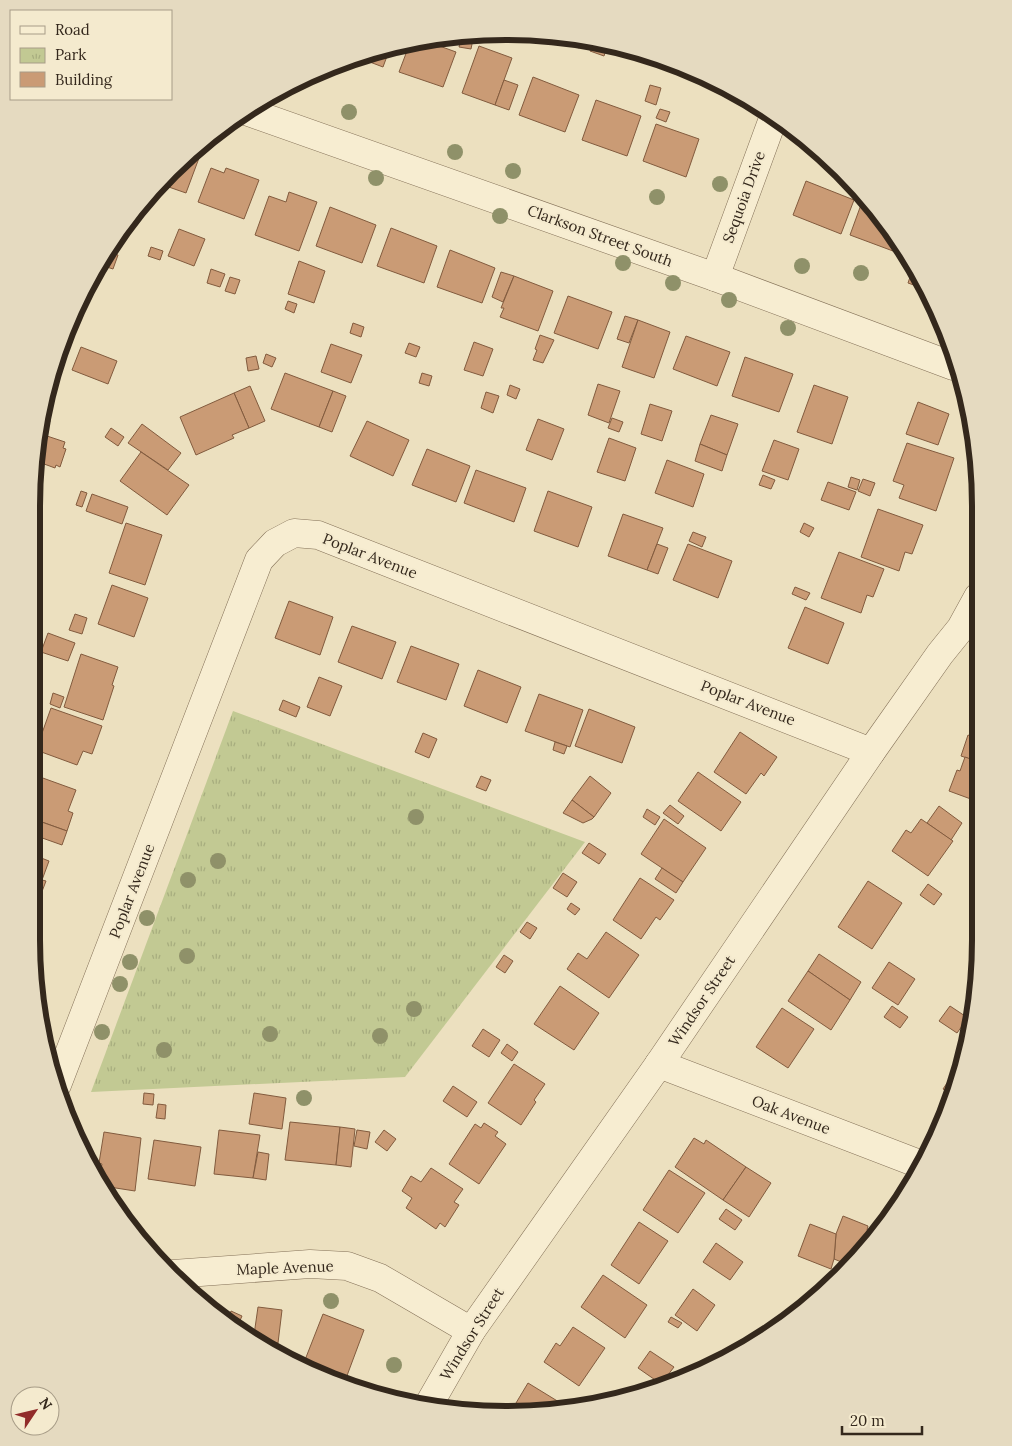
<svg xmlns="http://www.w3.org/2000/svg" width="1012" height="1446" font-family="Lora,serif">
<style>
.park{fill:url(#park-tufts)}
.building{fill:#ca9b75;stroke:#825b3e}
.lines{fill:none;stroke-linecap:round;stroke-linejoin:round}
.minor-casing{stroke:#847158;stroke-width:29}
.minor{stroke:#f7edd1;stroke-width:28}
.tree{fill:#8f9169}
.labels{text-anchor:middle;stroke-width:4;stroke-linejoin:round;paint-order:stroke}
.street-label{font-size:15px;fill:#34281c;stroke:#f4eace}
.rim{fill:none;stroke:#34281c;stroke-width:6}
</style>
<defs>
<pattern id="park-tufts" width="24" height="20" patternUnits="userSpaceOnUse" patternTransform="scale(1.25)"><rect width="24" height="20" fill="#c2c993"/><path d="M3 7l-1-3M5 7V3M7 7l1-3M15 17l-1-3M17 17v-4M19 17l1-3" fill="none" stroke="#a7ad7e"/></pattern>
</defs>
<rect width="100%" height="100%" fill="#ece0bf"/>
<path class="park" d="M233,711L585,842L405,1077L91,1092Z"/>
<g class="building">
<path d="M474,34L471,49L459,47L462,35Z"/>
<path d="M568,37L583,40L579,48L566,42Z"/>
<path d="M423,40L456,52L443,87L399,72L410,43Z"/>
<path d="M593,42L607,47L604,56L590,51Z"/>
<path d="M479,46L512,58L495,105L462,93Z"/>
<path d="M390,48L383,67L354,56Z"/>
<path d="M533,77L579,95L565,132L519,115Z"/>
<path d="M504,80L518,85L509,110L495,105Z"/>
<path d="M650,85L661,88L656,105L645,101Z"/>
<path d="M596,100L641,116L627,156L582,140Z"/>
<path d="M660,109L670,112L666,122L656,118Z"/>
<path d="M656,124L699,139L686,177L643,161Z"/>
<path d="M189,154L199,158L186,193L163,185Z"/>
<path d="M211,168L224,173L226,168L259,180L244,219L198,202Z"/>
<path d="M806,181L854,200L841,234L793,215Z"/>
<path d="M289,192L317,202L299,251L255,235L269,196L286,202Z"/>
<path d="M862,202L871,205L896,243L893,251L850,235Z"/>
<path d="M330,207L376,225L362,263L316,246Z"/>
<path d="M391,228L437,246L424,283L377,266Z"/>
<path d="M179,229L205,239L194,266L168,256Z"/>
<path d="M151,247L163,251L160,260L148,256Z"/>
<path d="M450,250L495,268L482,303L437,287Z"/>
<path d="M109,252L118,255L113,269L104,266Z"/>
<path d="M299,261L325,271L314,303L288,294Z"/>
<path d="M99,263L88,295L85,294L95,268Z"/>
<path d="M913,268L928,290L908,283Z"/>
<path d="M211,269L225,274L220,287L207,283Z"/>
<path d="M501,272L514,276L503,302L492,297Z"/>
<path d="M514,276L553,291L538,331L500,317L504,308H501Z"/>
<path d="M230,277L240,280L235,294L225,291Z"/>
<path d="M568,296L612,312L598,349L554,333Z"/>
<path d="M288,301L297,304L294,313L285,309Z"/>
<path d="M79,312L82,313L66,357L62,356Z"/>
<path d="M625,316L638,320L629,343L617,339Z"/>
<path d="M638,320L670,332L654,378L622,367Z"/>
<path d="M353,323L364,327L361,337L350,333Z"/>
<path d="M540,335L554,340L543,363L533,360L537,350L535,349Z"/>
<path d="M686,336L730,352L717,386L673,369Z"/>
<path d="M474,342L493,349L483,376L464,370Z"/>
<path d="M409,343L420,347L416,357L405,353Z"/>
<path d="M331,344L362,355L351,383L321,372Z"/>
<path d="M81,347L117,361L108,384L72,370Z"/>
<path d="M266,354L276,358L272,367L263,363Z"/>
<path d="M256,356L259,369L248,371L246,358Z"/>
<path d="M745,357L793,374L779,412L732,396Z"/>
<path d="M56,371L61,373L45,417L40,415V413Z"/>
<path d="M285,373L333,391L319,427L271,409Z"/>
<path d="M422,373L432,376L429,386L419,383Z"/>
<path d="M598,384L620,391L609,423L588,415Z"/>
<path d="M510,385L520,389L516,399L507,395Z"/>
<path d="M814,385L848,397L832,444L797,432Z"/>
<path d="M250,386L265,421L249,428L234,393Z"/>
<path d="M333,391L346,396L332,432L319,427Z"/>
<path d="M486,392L499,396L493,413L481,408Z"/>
<path d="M234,393L249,428L232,435L234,438L196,455L180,417Z"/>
<path d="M918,402L949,414L938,445L906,434Z"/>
<path d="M650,404L672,411L662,441L641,434Z"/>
<path d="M711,415L738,424L727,455L700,444Z"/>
<path d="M42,417L50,421L47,429L39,425Z"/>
<path d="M612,418L623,422L619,432L608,428Z"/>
<path d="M538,419L564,429L552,460L526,450Z"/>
<path d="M367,421L409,440L393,476L350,456Z"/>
<path d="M142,424L181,453L168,470L128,443Z"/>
<path d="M111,428L124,437L118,446L105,437Z"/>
<path d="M38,433L65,442L63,448L66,449L60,467L56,465L55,468L36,461Z"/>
<path d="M609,438L636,448L625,481L597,472Z"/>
<path d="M774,440L799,449L788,480L762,471Z"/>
<path d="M907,443L954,458L936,511L899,498L904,485L893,481Z"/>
<path d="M700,444L727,455L722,471L695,461Z"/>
<path d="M427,449L470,466L456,502L412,485Z"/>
<path d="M141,452L189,485L167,515L120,481Z"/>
<path d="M667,460L704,474L693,507L655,493Z"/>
<path d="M476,470L526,488L514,522L464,503Z"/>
<path d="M763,475L775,480L771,489L759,485Z"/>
<path d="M851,477L860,480L857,490L848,487Z"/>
<path d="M863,479L875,483L870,496L858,491Z"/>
<path d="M828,482L856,492L849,510L821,500Z"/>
<path d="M81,491L87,493L82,507L76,505Z"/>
<path d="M548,491L592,507L578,547L534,531Z"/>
<path d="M92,494L128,507L122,524L86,511Z"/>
<path d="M878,509L923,525L912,554L905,552L899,571L861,557Z"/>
<path d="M623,514L663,528L647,570L608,556Z"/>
<path d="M126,523L162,535L145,585L109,573Z"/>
<path d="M804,523L814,528L809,537L800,532Z"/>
<path d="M693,532L706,537L702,547L689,541Z"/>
<path d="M657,544L668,548L658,574L647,570Z"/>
<path d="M688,544L732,561L718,598L673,580Z"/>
<path d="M839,552L884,569L873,597L867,595L861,613L821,598Z"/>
<path d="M31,565L39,568L35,579L31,577Z"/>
<path d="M112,585L148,598L134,637L98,624Z"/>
<path d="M795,587L810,593L806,600L792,594Z"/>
<path d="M289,601L333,617L320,655L275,638Z"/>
<path d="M805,607L844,623L828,664L788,648Z"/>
<path d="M75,614L87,618L82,634L69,630Z"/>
<path d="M352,626L396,642L382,679L338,662Z"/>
<path d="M48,633L75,643L68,661L41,652Z"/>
<path d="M411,646L459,664L446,700L397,682Z"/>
<path d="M81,654L118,667L112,685L114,686L103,720L64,707Z"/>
<path d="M478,670L521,687L507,723L464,706Z"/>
<path d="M319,677L342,686L330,716L307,707Z"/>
<path d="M53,693L64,697L60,708L50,704Z"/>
<path d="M539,694L583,710L570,747L525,731Z"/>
<path d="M283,700L300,707L296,717L279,710Z"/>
<path d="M51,708L102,726L92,754L83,751L77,765L36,750Z"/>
<path d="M589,709L635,727L622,763L575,746Z"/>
<path d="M740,732L777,757L764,776L761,773L746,794L714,772Z"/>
<path d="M423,733L437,739L429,758L415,752Z"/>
<path d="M968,735L978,739L979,762L961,756Z"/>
<path d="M555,742L567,746L564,754L553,750Z"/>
<path d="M965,757L979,762V802L949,791L957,770L960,771Z"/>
<path d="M698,772L741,802L721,831L678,801Z"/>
<path d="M481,776L491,780L486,791L476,787Z"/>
<path d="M590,776L611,793L594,817L572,800Z"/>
<path d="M40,777L76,790L68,811L73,813L67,831L31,818V803Z"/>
<path d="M572,800L594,817L592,819L583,823L563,813Z"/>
<path d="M670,805L684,816L678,824L663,813Z"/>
<path d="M939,806L962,823L951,840L927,823Z"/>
<path d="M647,809L660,817L655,825L643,817Z"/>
<path d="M664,819L706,848L683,882L641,854Z"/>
<path d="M921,819L953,841L928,876L892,851L906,830L911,833Z"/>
<path d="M36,820L67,831L62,845L31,834Z"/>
<path d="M589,843L606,854L599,864L582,853Z"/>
<path d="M31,854L49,861L42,880L46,881L33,915H31Z"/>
<path d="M662,868L683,882L676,893L655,879Z"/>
<path d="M563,873L577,882L567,897L553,888Z"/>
<path d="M640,878L674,900L660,920L656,917L641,939L613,920Z"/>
<path d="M868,881L902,903L872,949L838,927Z"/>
<path d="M928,884L942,894L934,905L920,895Z"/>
<path d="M571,903L580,909L575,915L567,909Z"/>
<path d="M527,922L537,928L530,939L520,932Z"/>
<path d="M606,932L639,955L609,998L567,969L578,953L587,959Z"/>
<path d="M819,954L861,982L850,1000L808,971Z"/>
<path d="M504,955L513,961L505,973L496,967Z"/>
<path d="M889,962L915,979L898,1005L872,988Z"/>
<path d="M808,971L850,1000L831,1030L788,1001Z"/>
<path d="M560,986L599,1013L574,1050L534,1024Z"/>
<path d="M892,1006L908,1017L900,1028L884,1017Z"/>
<path d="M950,1006L968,1018L957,1033L939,1021Z"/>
<path d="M782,1008L814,1029L788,1068L756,1047Z"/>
<path d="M483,1029L500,1040L489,1057L472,1046Z"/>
<path d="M507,1044L518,1052L512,1061L501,1053Z"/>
<path d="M966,1055L965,1063L952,1095L943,1089Z"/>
<path d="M514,1064L545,1084L534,1100L536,1102L521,1125L488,1103Z"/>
<path d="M453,1086L477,1102L467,1117L443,1101Z"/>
<path d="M144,1093L154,1094L153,1105L143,1104Z"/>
<path d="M254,1093L286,1098L282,1129L249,1124Z"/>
<path d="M158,1104L166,1105L165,1119L156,1118Z"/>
<path d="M290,1122L340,1127L336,1165L285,1160Z"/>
<path d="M484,1123L498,1132L495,1136L506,1144L479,1184L449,1164L475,1124L481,1128Z"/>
<path d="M340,1127L355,1129L351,1167L336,1165Z"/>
<path d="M219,1130L260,1135L253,1178L214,1174Z"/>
<path d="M357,1130L370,1132L367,1149L354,1146Z"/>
<path d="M384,1130L396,1139L387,1151L375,1142Z"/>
<path d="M104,1132L141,1138L135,1191L103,1186L99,1178L102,1164L99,1163Z"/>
<path d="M694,1138L704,1144L706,1140L746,1167L723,1200L675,1167Z"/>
<path d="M154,1140L201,1147L195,1186L148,1179Z"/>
<path d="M258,1152L269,1154L266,1180L253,1178Z"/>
<path d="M746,1167L771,1183L749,1217L723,1200Z"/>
<path d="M431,1168L463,1189L454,1202L459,1205L445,1227L440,1223L436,1229L406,1208L412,1198L402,1191L411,1176L421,1182Z"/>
<path d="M669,1170L705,1193L678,1233L643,1210Z"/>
<path d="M726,1209L742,1220L735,1230L719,1219Z"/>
<path d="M843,1216L868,1226L867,1230L878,1234L849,1265L834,1259L836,1234Z"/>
<path d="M639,1222L668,1241L639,1284L611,1265Z"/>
<path d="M810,1224L836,1234L834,1259L831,1269L798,1256Z"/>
<path d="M716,1243L743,1262L730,1280L703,1262Z"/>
<path d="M603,1275L647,1305L625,1338L581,1307Z"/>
<path d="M693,1289L715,1305L697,1331L675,1315Z"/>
<path d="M258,1307L282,1310L278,1343L263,1341L254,1335Z"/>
<path d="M231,1311L242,1316L238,1325L228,1319Z"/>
<path d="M323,1314L364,1330L345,1381L303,1365Z"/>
<path d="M671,1317L682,1323L678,1328L668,1322Z"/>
<path d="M573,1327L605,1348L579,1386L544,1362L556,1343L560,1346Z"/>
<path d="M650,1351L674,1367L661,1384L638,1368Z"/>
<path d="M528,1383L559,1402L556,1407L513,1408Z"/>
</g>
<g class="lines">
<g class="minor-casing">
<g id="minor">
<path d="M246,111L715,277L953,366"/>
<path d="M715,277L774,116"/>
<path d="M659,1064L922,1165"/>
<path d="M57,1085L259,560L275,543L294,533L318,535L871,752"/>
<path d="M173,1274L310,1264L347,1266L380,1278L471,1331"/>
<path d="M428,1406L471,1331L659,1064L871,752L940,654L961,628L978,597"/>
</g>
</g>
<use href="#minor" class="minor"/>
</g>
<g class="tree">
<circle cx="349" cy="112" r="8"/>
<circle cx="455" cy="152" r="8"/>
<circle cx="513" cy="171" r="8"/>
<circle cx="376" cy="178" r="8"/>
<circle cx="720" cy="184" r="8"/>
<circle cx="657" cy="197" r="8"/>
<circle cx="500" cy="216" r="8"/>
<circle cx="623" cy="263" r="8"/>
<circle cx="802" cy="266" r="8"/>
<circle cx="861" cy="273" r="8"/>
<circle cx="673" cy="283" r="8"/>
<circle cx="729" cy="300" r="8"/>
<circle cx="788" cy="328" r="8"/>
<circle cx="416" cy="817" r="8"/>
<circle cx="218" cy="861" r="8"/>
<circle cx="188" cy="880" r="8"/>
<circle cx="147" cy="918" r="8"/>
<circle cx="187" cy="956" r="8"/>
<circle cx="130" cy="962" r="8"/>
<circle cx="120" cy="984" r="8"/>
<circle cx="414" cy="1009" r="8"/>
<circle cx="102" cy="1032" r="8"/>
<circle cx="270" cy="1034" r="8"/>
<circle cx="380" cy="1036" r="8"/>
<circle cx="164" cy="1050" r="8"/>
<circle cx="304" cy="1098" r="8"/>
<circle cx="331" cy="1301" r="8"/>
<circle cx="394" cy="1365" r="8"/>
</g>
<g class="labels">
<g class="street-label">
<text transform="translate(744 197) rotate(-70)" y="5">Sequoia Drive</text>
<text transform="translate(600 236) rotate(20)" y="5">Clarkson Street South</text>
<text transform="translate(370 556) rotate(21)" y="5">Poplar Avenue</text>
<text transform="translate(748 703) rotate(21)" y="5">Poplar Avenue</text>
<text transform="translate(132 891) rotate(-69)" y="5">Poplar Avenue</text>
<text transform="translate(702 1001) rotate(-56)" y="5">Windsor Street</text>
<text transform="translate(791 1115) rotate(21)" y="5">Oak Avenue</text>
<text transform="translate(285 1268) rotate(-2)" y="5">Maple Avenue</text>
<text transform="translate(472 1334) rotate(-58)" y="5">Windsor Street</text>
</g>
</g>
<path d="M0 0H1012V1446H0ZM506 40H506A466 466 0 0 1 972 506V940A466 466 0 0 1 506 1406H506A466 466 0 0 1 40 940V506A466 466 0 0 1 506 40Z" fill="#e5dac0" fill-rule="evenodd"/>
<path class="rim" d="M506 40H506A466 466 0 0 1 972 506V940A466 466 0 0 1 506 1406H506A466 466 0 0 1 40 940V506A466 466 0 0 1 506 40Z"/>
<rect x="10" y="10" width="162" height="90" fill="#f4eace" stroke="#a79c87"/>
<rect x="20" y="26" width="25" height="8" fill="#f7edd1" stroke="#a79c87"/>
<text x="55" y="35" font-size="15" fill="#34281c">Road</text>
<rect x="20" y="48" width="25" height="15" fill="url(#park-tufts)" stroke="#a79c87"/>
<text x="55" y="60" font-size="15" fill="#34281c">Park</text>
<rect x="20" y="72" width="25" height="15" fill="#ca9b75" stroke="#a79c87"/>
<text x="55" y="85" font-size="15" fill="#34281c">Building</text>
<g transform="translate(35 1411) rotate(55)"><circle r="24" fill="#f4eace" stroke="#a79c87"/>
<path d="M0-4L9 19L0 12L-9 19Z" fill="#912c2a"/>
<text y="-8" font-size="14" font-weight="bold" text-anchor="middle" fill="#34281c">N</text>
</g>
<path d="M842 1426v8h80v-8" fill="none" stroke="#34281c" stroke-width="2.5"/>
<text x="850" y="1426" font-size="15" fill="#34281c" stroke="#f4eace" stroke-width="4" paint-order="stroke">20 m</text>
</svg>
